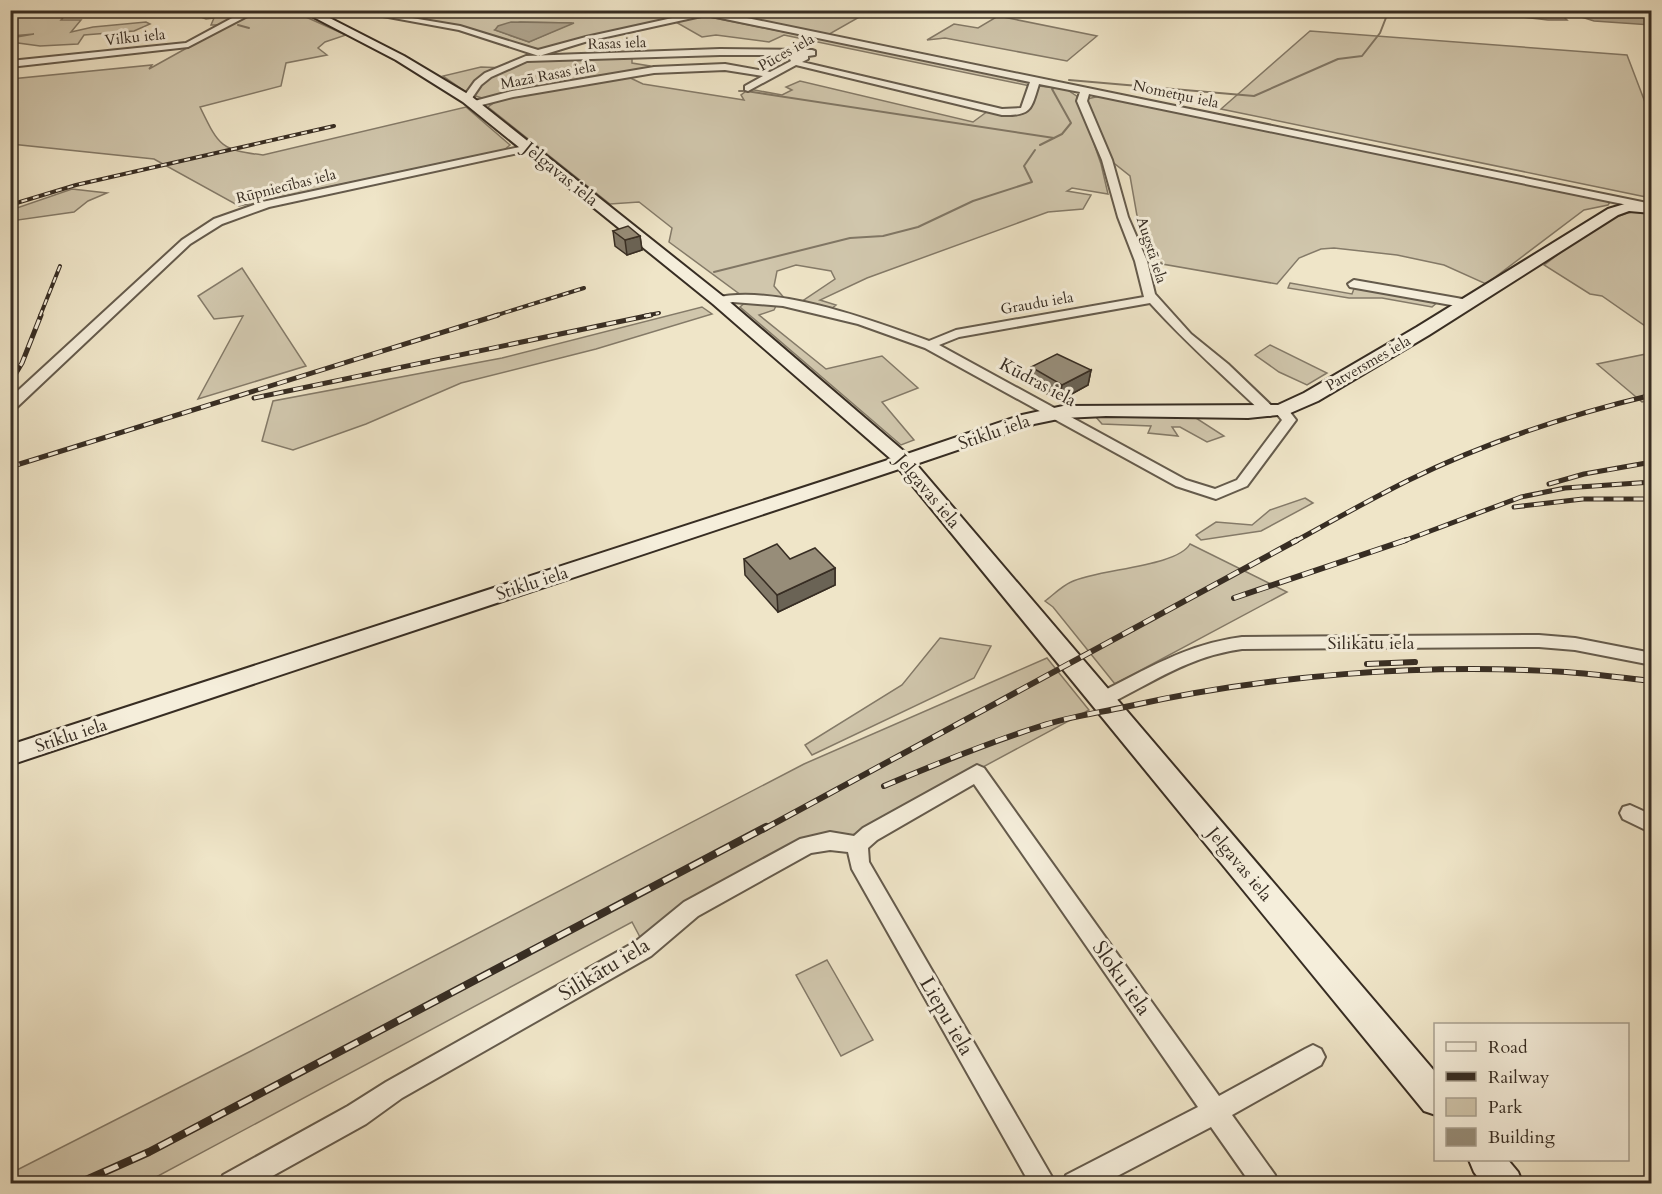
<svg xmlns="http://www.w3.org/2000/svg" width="1662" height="1194" font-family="Cardo,serif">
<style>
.green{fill:#d0c6ac;stroke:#847a68;stroke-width:1.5;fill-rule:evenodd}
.water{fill:#b0a690;stroke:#807664;stroke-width:1.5}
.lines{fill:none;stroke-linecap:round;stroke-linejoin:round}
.stream{stroke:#807664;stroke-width:2}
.street-casing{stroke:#655b4c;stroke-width:4}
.secondary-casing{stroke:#372d23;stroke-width:4}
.street{fill:#f5eedb;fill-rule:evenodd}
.secondary{fill:#f5eedb;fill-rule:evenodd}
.rail-far3-casing{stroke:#372d23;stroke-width:4}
.rail-far2-casing{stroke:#372d23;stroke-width:5}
.rail-far1-casing{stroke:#372d23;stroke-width:6}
.rail-casing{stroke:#372d23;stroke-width:8}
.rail-far3{stroke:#f5eedb;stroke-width:2;stroke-dasharray:6;stroke-linecap:butt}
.rail-far2{stroke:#f5eedb;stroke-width:3;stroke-dasharray:10;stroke-linecap:butt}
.rail-far1{stroke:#f5eedb;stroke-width:4;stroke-dasharray:12;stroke-linecap:butt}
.rail{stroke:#f5eedb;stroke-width:5;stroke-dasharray:15;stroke-linecap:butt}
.wall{fill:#827968;stroke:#372d23;stroke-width:1.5}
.shaded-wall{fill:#6a6355;stroke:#372d23;stroke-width:1.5}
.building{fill:#978d79;stroke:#372d23;stroke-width:1.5}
.labels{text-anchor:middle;stroke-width:6;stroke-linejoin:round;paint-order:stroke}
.far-street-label{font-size:15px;fill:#372d23;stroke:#f5eedb}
.street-label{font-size:18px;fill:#372d23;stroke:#f5eedb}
.near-street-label{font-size:21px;fill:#372d23;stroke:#f5eedb}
</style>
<rect width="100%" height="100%" fill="#efe5c8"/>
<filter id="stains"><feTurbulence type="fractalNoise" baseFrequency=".00333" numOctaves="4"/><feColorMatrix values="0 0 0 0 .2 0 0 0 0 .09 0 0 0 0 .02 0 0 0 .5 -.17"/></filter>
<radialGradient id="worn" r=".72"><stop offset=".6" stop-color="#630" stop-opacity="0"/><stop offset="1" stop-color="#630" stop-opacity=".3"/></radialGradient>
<g class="green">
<path d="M11,10L69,11L61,20H81L71,32L93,27L146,22L150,24L134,31L84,35L78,44L40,46L11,42V38L34,34L11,36Z"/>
<path d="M268,10L297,13L346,35L325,42L318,48L327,55L286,63L281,86L200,107C219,146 220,150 263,155L466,107L510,145L504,150L239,206L154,159L11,144V79L152,65L149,69L248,14Z"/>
<path d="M442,10H683L685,15L535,51L425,19ZM520,22L572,23L529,42L495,30Z"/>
<path d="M729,10L870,11L826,36L720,14Z"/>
<path d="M186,11H250L218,25H211L214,18L206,19Z"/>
<path d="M700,15L1022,80L1029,83L1030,86L784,35L769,42L716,35L702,37L674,21Z"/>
<path d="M998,16L1097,36L1067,61L945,38L927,40L954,24L978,28Z"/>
<path d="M1310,31L1627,55L1651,118V198L1221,109Z"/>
<path d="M632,57V63L650,66L651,69L622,74L643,84L744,100L741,95L749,89L782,95L792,90L786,87L800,81L973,122L988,111L1029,108L1039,86L1066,89L1078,97L1101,164L1108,194L1072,188L1067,191L1091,195L1083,209L1048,212L867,278L820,300L836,305L831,309L801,302L835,279L831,271L796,265L777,271L774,286L786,300L741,295L669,242L672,228L639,202L610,204L488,107L495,102L469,94L443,76L481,67L508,68L530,61Z"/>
<path d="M1100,96L1603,199L1610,202L1608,205L1584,210L1486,284L1444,265L1397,255L1334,248L1321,249L1299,258L1277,284L1145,261L1130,176L1110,160L1085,102L1087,99Z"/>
<path d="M72,189L107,193L88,201L74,212L11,221V210Z"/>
<path d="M1635,211H1651V330L1602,296L1590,294L1544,265C1571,245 1601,218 1635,211Z"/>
<path d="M242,268L306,366L198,399L243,316L214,319L198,296Z"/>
<path d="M1290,283L1352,294L1355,286L1439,301L1432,307L1382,298H1349L1288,288Z"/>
<path d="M747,301L777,304L774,310L759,315L826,369L882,356L918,388L882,402L914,440L901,445L740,307Z"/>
<path d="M702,307L712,314L596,349L461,383L366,424L293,450L262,441L273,401L502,358Z"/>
<path d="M1270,345L1327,373L1307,385L1279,372L1255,355Z"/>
<path d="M1651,353V400L1642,402L1597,364Z"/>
<path d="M1095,416L1196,418L1224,436L1207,442L1180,427H1172L1178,436L1148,433L1151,426L1102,424Z"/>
<path d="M1305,498L1313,503L1261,531L1201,540L1196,535L1216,522L1252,525L1270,510Z"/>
<path d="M1190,544L1287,592L1115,684L1053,607L1045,601C1053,595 1062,586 1071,582C1097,569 1177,567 1190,544Z"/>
<path d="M940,638L991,646L974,678L812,755L805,745L902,685Z"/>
<path d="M1047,658L1089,710L862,832L842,838L807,841L641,939L632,922L145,1183L11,1184V1173L251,1051L804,764Z"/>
<path d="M827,960L873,1040L841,1056L796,975Z"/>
</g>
<g class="water">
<path d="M1471,11H1651V25L1594,21L1575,15L1563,16L1567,20H1548Z"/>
<path d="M511,22L574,23L529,42L495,30L498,26Z"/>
</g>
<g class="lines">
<g class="stream">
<path d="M195,10L228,17"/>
<path d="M238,25L249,28"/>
<path d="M1069,80L1254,96L1338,59L1362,56L1380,33L1389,10"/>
<path d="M739,91H743"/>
<path d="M746,91L1054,138"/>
<path d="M1040,145L1062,134L1071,123L1052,89L1054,88"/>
<path d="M714,272L850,238L883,236L918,227L973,201L1032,182L1024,166L1035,150"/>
</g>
<g class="street-casing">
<g id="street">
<path d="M247,10H259L188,47L10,67V61L186,43Z"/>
<path d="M690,10H708L1652,204V210L1089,94L1087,101L1112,160L1128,217L1147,261L1155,294L1191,334L1228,364L1275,409L1281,406L1286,407L1296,420L1247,486L1216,499L1176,486L925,348L858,324L783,306L733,302L719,305L713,301L715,298C775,284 871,320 929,341L956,330L1144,297L1135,261L1118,217L1102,160L1077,101L1080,92L1039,84C1031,109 1032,116 1002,115L796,65L748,91L745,90V86L763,76L725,70L654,73L513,97L474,107L469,104L471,102L512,91L654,67L725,64L770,72L791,61L790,59L781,55H720L527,61L491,77L481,85L470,101H464L462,99L475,81L485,73L526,56L720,49L812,50L815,51V55L808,56V59L802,62L1002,109L1021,108L1030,82L706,15L588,41L539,56L459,30L372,14L376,12L460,26L538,50L586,37L695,13ZM1150,303C1186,343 1226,378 1265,415L1270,416L1276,413L1282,420L1237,480L1215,489L1186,480L939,345L959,337Z"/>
<path d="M529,145L532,146V150L269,207L222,224L190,244L15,409L10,410V398L182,240L214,219L262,202Z"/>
<path d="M1354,280L1468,300L1474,304L1468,308L1350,287L1348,284Z"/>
<path d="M1539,635L1575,638L1652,653V665L1575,650L1539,647L1242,649C1190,656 1155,681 1109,704L1103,706L1097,704L1094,699L1097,694C1146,670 1186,644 1242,637Z"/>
<path d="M977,765L984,768L1219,1096L1305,1049L1313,1045L1321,1049L1325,1057L1321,1065L1232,1115L1275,1175L1278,1184H1251L1211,1127L1102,1184H1063L1066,1175L1198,1107L974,784L877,840L868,848L869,862L1056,1184H1030L852,869L848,852L830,850L811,853L698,916L651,956L402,1098L366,1124L258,1184H220L223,1175L348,1106L386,1082L635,942L684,902L800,839L830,832L854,836L863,828Z"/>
<path d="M1630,805L1652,815V833L1623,819L1620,813L1623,807Z"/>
</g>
</g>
<g class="secondary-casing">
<g id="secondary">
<path d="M300,10H314L404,56L471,96L725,298L907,454L1022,415L1063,406L1278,405L1304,393L1417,327L1608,209L1628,203L1652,205V213L1629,211L1618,215L1429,335L1318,401L1288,414L1248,418L1106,416L1063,418L1034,424L916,464L1436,1073V1115L1424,1111L899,469L10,765V745L891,459L713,304L463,102L396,60Z"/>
<path d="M1469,1160H1508L1518,1172L1523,1184H1483L1474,1172Z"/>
</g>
</g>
<use href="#street" class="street"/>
<use href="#secondary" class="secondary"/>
<g class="rail-far3-casing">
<g id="rail-far3">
<path d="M10,205L76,185L334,126"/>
<path d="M40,316L60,266"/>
<path d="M494,316L584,288"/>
<path d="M644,316L659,313"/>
</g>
</g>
<g class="rail-far2-casing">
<g id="rail-far2">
<path d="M10,383L22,363L41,315"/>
<path d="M254,398L651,315"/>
<path d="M10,467L498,315"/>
<path d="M1549,484L1584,474L1652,462"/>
<path d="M1514,507L1583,499H1652"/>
<path d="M1294,542C1332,521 1369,500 1407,481C1484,443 1568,415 1652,395"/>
<path d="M1401,542L1521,497L1565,488L1652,482"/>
</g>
</g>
<g class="rail-far1-casing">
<g id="rail-far1">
<path d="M1234,598L1406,540"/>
<path d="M1367,664L1415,662"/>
<path d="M884,786C936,764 987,743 1041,726C1068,717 1097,713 1125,707C1265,675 1423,663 1566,672C1595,674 1624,678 1652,681"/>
<path d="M764,829L1297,540"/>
</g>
</g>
<g class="rail-casing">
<path id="rail" d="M77,1184L149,1152L766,827"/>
</g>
<use href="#rail-far3" class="rail-far3"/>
<use href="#rail-far2" class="rail-far2"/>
<use href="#rail-far1" class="rail-far1"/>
<use href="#rail" class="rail"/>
</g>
<g class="wall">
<path d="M613,231L640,236L642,250L627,255L615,246Z"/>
<path d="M1031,367L1091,370L1088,385L1059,401L1029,383Z"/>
<path d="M744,559H790L835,568V585L778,612L745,575Z"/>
</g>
<g class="shaded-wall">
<path d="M640,236L642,250L627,255L625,240Z"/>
<path d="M1091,370L1088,385L1059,401L1062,385Z"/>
<path d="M835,568V585L778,612L777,595Z"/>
</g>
<g class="building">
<path d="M628,226L640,236L625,240L613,231Z"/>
<path d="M1057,354L1091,370L1062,385L1031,367Z"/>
<path d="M777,544L790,559L815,548L835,568L777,595L744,559Z"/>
</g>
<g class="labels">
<g class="far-street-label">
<text transform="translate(135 37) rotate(-6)" y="5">Vilku iela</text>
<text transform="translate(617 43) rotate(-2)" y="5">Rasas iela</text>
<text transform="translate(786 52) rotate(-29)" y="5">Pūces iela</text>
<text transform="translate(548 75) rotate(-11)" y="5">Mazā Rasas iela</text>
<text transform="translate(1176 94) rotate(12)" y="5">Nometņu iela</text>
<text transform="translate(286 186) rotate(-14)" y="5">Rūpniecības iela</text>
<text transform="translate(1152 250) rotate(72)" y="5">Augstā iela</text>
<text transform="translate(1037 303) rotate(-10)" y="5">Graudu iela</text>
<text transform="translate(1368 363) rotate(-30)" y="5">Patversmes iela</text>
</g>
<g class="street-label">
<text transform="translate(561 174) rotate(39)" y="6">Jelgavas iela</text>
<text transform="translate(1038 382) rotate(28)" y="6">Kūdras iela</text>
<text transform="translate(994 432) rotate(-19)" y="6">Stiklu iela</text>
<text transform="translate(928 491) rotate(50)" y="6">Jelgavas iela</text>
<text transform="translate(532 583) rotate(-18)" y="6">Stiklu iela</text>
<text x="1371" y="649">Silikātu iela</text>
<text transform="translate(71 735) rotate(-18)" y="6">Stiklu iela</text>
<text transform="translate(1240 864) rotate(50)" y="6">Jelgavas iela</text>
</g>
<g class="near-street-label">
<text transform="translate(604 969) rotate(-31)" y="7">Silikātu iela</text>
<text transform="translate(1122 978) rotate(55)" y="7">Sloku iela</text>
<text transform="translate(947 1016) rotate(60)" y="7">Liepu iela</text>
</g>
</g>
<rect width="1662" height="1194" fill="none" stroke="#efe5c8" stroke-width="36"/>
<rect x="12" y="12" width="1638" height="1170" fill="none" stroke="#372d23" stroke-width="3"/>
<rect x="18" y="18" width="1626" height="1158" fill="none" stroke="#372d23" stroke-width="1.5"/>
<rect x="1434" y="1023" width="195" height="138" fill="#f5eedb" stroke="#a9a191" stroke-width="1.5"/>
<rect x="1446" y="1042" width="30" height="9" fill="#f5eedb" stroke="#a9a191" stroke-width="1.5"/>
<text x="1488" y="1053" font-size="18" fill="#372d23">Road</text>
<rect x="1446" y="1072" width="30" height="9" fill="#372d23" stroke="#a9a191" stroke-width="1.5"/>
<text x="1488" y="1083" font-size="18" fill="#372d23">Railway</text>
<rect x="1446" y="1098" width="30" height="18" fill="#d0c6ac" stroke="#a9a191" stroke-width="1.5"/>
<text x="1488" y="1113" font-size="18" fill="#372d23">Park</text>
<rect x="1446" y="1128" width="30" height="18" fill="#978d79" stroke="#a9a191" stroke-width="1.5"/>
<text x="1488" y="1143" font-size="18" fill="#372d23">Building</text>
<rect width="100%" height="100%" filter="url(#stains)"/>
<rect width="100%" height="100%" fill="url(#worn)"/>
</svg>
